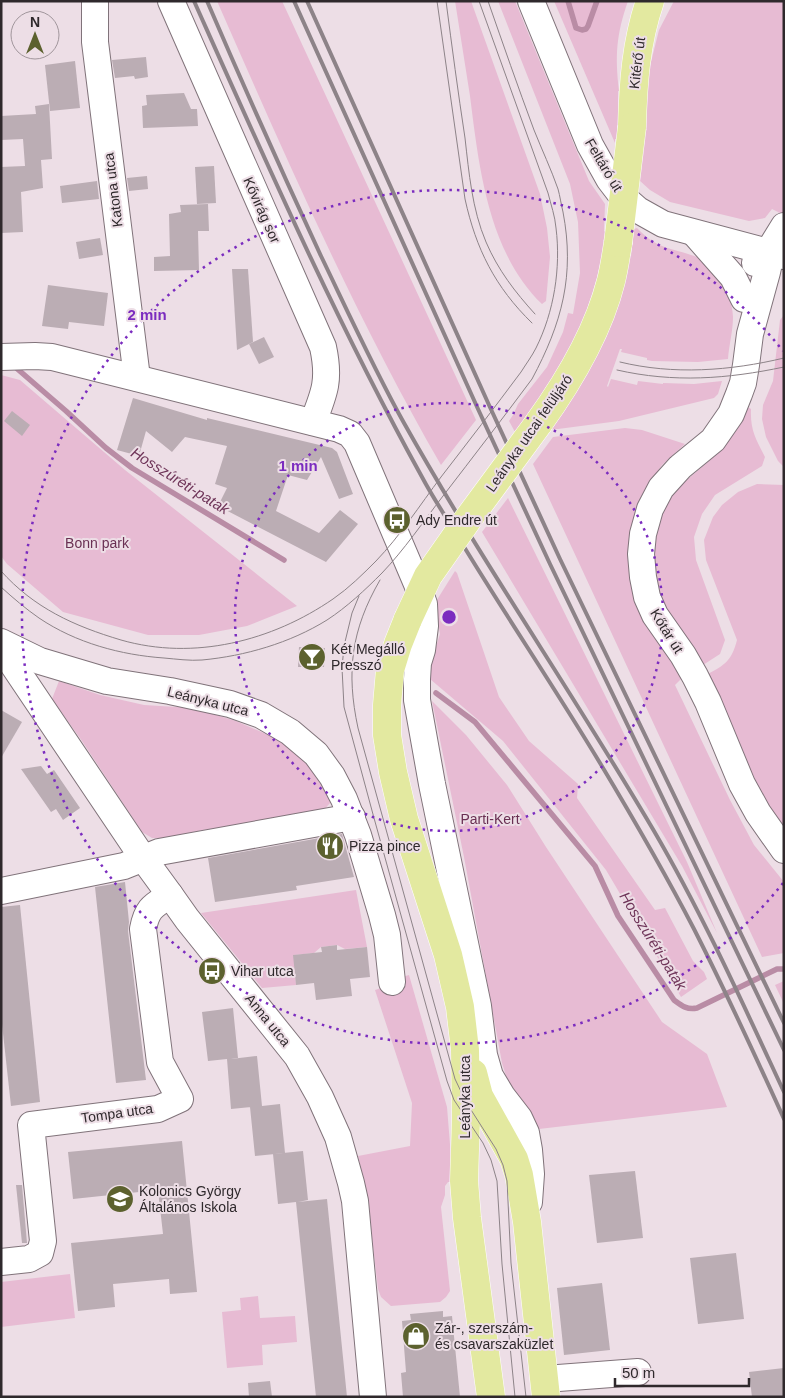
<svg xmlns="http://www.w3.org/2000/svg" width="785" height="1398" font-family="Helvetica,sans-serif">
<style>
.green{fill:#e7bbd3}
.lines{fill:none;stroke-linecap:round;stroke-linejoin:round}
.stream{stroke:#b98ca5;stroke-width:5.5}
.building{fill:#bbadb4}
.minor-casing{stroke:#80737a;stroke-width:28}
.major-casing{stroke:#fff;stroke-width:29}
.minor{stroke:#fff;stroke-width:26}
.major{stroke:#e3e9a0;stroke-width:28}
.tram{stroke:#8d8388;stroke-width:1}
.rail{stroke:#8d8388;stroke-width:4}
.major-bridge-casing{stroke:#fff;stroke-width:29;stroke-linecap:butt}
.major-bridge{stroke:#e3e9a0;stroke-width:28}
.ring{fill:none;stroke:#7b2cbf;stroke-width:2.5;stroke-dasharray:2.5 5}
.labels{text-anchor:middle;stroke-width:4;stroke-linejoin:round;paint-order:stroke}
.street-label{font-size:14px;fill:#2f292c;stroke:#eddee6}
.poi-label{font-size:14px;fill:#2f292c;stroke:#eddee6;text-anchor:start}
.park-label{font-size:14px;fill:#6a3053;stroke:#eddee6}
.water-label{font-size:15px;font-style:italic;fill:#6f3559;stroke:#eddee6}
.centre{fill:#7b2cbf;stroke:#eddee6;stroke-width:2.5}
.ring-label{font-size:15px;text-anchor:middle;font-weight:bold;fill:#7b2cbf;stroke:#eddee6;stroke-width:4;stroke-linejoin:round;paint-order:stroke}
</style>
<rect width="100%" height="100%" fill="#eddee6"/>
<g class="green">
<path d="M217,1H282L476,420L441,465C355,316 286,158 217,1Z"/>
<path d="M455,1H471L540,194L547,228L550,257L546,301L542,304C488,252 479,167 470,96C465,64 460,33 455,1Z"/>
<path d="M498,1H515L589,181L605,204L604,231L607,233L597,278L581,329L549,387L515,432L509,421L513,415L518,404L547,367L563,332L568,313L573,314L580,273L578,222L570,184Z"/>
<path d="M554,1H628C616,35 615,56 619,91H618L619,126L618,139H615V143Z"/>
<path d="M674,1H784V215L772,209L765,218L749,221L670,202L650,190L639,180L648,74L659,30Z"/>
<path d="M637,228C656,248 667,247 691,255C699,257 715,266 720,273C726,282 733,306 733,317C733,331 729,345 728,359L698,362L652,361L647,360V358L621,352L622,349H620L607,386L608,387L611,379L637,385L638,381L663,384V383L694,384L722,381L718,394L714,398L619,421L558,429H551L629,256H631L634,229Z"/>
<path d="M784,315V467L778,461L766,437L762,419L763,405L773,381L780,320Z"/>
<path d="M1,375L20,380L125,470L297,606L247,626L199,635H148L63,612L7,564L1,556Z"/>
<path d="M748,407L751,409C750,430 756,439 765,457L762,466L715,495L702,514L694,537L696,560L725,640L720,654L703,665L661,602L653,568V532L664,503L676,489L709,461L733,434Z"/>
<path d="M625,428L642,430L685,444L662,465L643,495L633,526L682,678L675,685L730,800L754,845L784,882V953L762,957L533,464L553,437Z"/>
<path d="M757,484L784,485V832L752,781L708,674C725,665 732,660 737,640L706,560L704,540L713,517L722,505L738,492Z"/>
<path d="M508,498L687,862L717,933L682,866L482,532Z"/>
<path d="M455,571L457,573L499,697L529,741L578,784L577,798L655,910L665,908L693,961L704,972L707,979L681,997L606,870L503,741L430,679L431,662L440,634L435,603Z"/>
<path d="M59,681L100,695L144,705L193,708L236,721L273,737L307,760L331,791L330,803L322,812L203,830L164,838H152L142,832L82,741L52,699Z"/>
<path d="M432,701L466,735L507,785L546,847L662,1022L707,1054L727,1107L539,1129L507,1079L502,1063L464,857Z"/>
<path d="M356,890L367,947L345,949L337,945L321,947L314,953L294,955L296,985L262,988L201,913Z"/>
<path d="M409,975L447,1107L453,1182H448L445,1186V1195L441,1207L450,1291L446,1297L440,1302L391,1306L381,1297L378,1289L367,1195L358,1156L410,1146L412,1103L375,990L394,984L395,979Z"/>
<path d="M784,981V1004L775,985Z"/>
<path d="M70,1274L75,1318L1,1327V1282Z"/>
<path d="M258,1296L260,1318L295,1316L297,1342L262,1345L263,1365L227,1368L222,1312L241,1310L240,1298Z"/>
</g>
<g class="lines">
<g class="stream">
<path d="M568,1L576,28L582,30L586,29L588,26L597,1"/>
<path d="M14,366L66,411L106,448L132,468L284,560"/>
<path d="M436,693L475,722L595,866L618,916L674,1000C682,1006 687,1010 697,1008L777,969H784"/>
</g>
</g>
<g class="building">
<path d="M146,57L148,77L135,79L134,76L115,78L112,60Z"/>
<path d="M75,61L80,108L50,111L45,65Z"/>
<path d="M184,93L191,109H197L198,126L143,128L142,106L147,105L146,95Z"/>
<path d="M49,104L52,159L41,160L43,188L21,192L23,232L1,233V167L25,166L23,139L1,140V116L36,114L35,106Z"/>
<path d="M214,166L216,203L197,204L195,167Z"/>
<path d="M147,176L148,189L129,191L127,178Z"/>
<path d="M97,181L99,199L62,203L60,186Z"/>
<path d="M208,204L209,231H198L199,270L154,271V257L170,256L169,214L181,212L180,205Z"/>
<path d="M100,238L103,255L79,259L76,242Z"/>
<path d="M232,269H248L253,342L237,350Z"/>
<path d="M48,285L108,293L104,326L69,322L68,329L42,326Z"/>
<path d="M264,337L274,357L259,364L249,344Z"/>
<path d="M133,398L207,420V418L332,448L337,452L353,494L339,499L321,457L307,480L288,475L276,511L319,533L340,510L358,524L326,562L218,506L227,488L215,484L227,446L185,437L172,452L146,431L139,456L117,450Z"/>
<path d="M12,411L30,425L22,436L4,421Z"/>
<path d="M299,647L325,648L324,667H298Z"/>
<path d="M1,710L22,722L1,758Z"/>
<path d="M41,766L47,774L54,770L80,808L63,820L56,809L51,812L21,769Z"/>
<path d="M342,834L354,877L296,886L297,890L215,902L208,858Z"/>
<path d="M125,882L129,922L128,931L146,1080L116,1083L95,887Z"/>
<path d="M20,905L40,1102L11,1106L1,1015V907Z"/>
<path d="M337,945V950L367,947L370,977L350,979L352,996L316,1000L314,983L296,985L293,955L322,952L321,947Z"/>
<path d="M233,1008L238,1058L231,1059L257,1056L262,1106L280,1104L285,1153L255,1156L250,1107L261,1106L231,1109L227,1059L208,1061L202,1012Z"/>
<path d="M182,1141L197,1292L170,1294L169,1279L113,1284L115,1307L78,1311L71,1243L163,1234L158,1190L73,1199L68,1152Z"/>
<path d="M303,1151L308,1200L298,1202L327,1199L347,1397H316L296,1202L278,1204L273,1154Z"/>
<path d="M635,1171L643,1238L597,1243L589,1175Z"/>
<path d="M16,1185H22L27,1243H22Z"/>
<path d="M736,1253L744,1319L698,1324L690,1258Z"/>
<path d="M602,1283L610,1350L564,1355L557,1288Z"/>
<path d="M443,1311V1317L452,1316L460,1397H403L401,1373L406,1372L402,1321L411,1320L410,1314Z"/>
<path d="M784,1368V1397H752L749,1372Z"/>
<path d="M270,1381L272,1397H249L248,1383Z"/>
</g>
<g class="lines">
<g class="minor-casing">
<g id="minor">
<path d="M95,1V42L137,378"/>
<path d="M171,1L323,347C330,379 325,392 313,422"/>
<path d="M531,1L590,145L609,179L622,196L638,210L663,224L783,256"/>
<path d="M695,234L733,277L744,299"/>
<path d="M768,252L769,263L767,272L750,334L746,365L743,383L739,394L731,414L713,440L680,467L661,488L650,509L643,534L641,554L643,577L647,597L655,615L683,655L695,676L708,702L742,784L758,813L784,850"/>
<path d="M755,263L768,252L784,226"/>
<path d="M1,357L35,356L52,357L339,429L350,434L357,443L417,584L424,604L425,626L422,650L418,663L417,679V700L432,784L478,1006L484,1055L490,1076L502,1096L519,1118L526,1133L529,1150L531,1174L529,1202"/>
<path d="M1,642L40,661L107,681L170,691L230,704L261,715L290,732L316,754L332,776L344,799L358,835L382,915L387,935L392,982"/>
<path d="M1,647L143,858L170,895L187,919L297,1056L320,1097L338,1137L351,1183L355,1201L373,1397"/>
<path d="M1,891L124,866L159,852L352,817"/>
<path d="M1,1262L29,1259L40,1253L43,1241L31,1125L158,1109L180,1099L160,1062L143,929C147,908 153,906 170,895"/>
<path d="M545,1379L638,1372"/>
</g>
</g>
<g class="major-casing">
<g id="major">
<path d="M632,127C633,84 636,42 650,1"/>
<path d="M538,424C569,381 598,333 611,281C614,269 616,256 618,243"/>
<path d="M408,619L398,644L390,670L387,705V735L393,772L404,819L448,955L460,1007L465,1050L466,1118L464,1181L467,1218L491,1397"/>
<path d="M473,1073L479,1096L514,1159L519,1175L527,1222L546,1397"/>
</g>
</g>
<use href="#minor" class="minor"/>
<use href="#major" class="major"/>
<g class="tram">
<path d="M437,1L465,199C476,249 495,287 532,323"/>
<path d="M446,1C452,47 458,92 465,138C469,173 472,209 486,242C498,270 515,292 535,314"/>
<path d="M620,362C673,375 730,371 784,358"/>
<path d="M617,370C674,383 727,379 784,367"/>
<path d="M1,571C34,608 74,626 121,640C194,661 272,641 333,599C349,588 363,574 376,561C400,536 420,505 441,477C468,442 495,407 521,372C526,364 532,356 536,348C554,312 561,268 556,228C555,216 551,205 548,193L479,1"/>
<path d="M380,580C351,630 346,672 358,728L455,1079L466,1102L496,1149L503,1165L507,1181L511,1263L526,1397"/>
<path d="M1,587C13,598 26,609 39,618C76,643 121,655 164,658C176,659 190,661 202,660C245,656 290,643 327,620C347,607 365,590 382,573C404,550 423,522 443,496C473,457 503,418 532,379C562,323 575,275 563,212C561,204 560,196 558,189C551,169 542,150 534,130C518,87 503,44 488,1"/>
<path d="M359,596L352,613L344,646L342,668L344,707L374,818L447,1081L454,1100L483,1143L491,1160L497,1181L502,1264L515,1397"/>
</g>
<g class="rail">
<path d="M194,1C266,162 337,323 422,477C432,496 444,514 455,532C502,610 553,685 600,763C633,818 665,873 694,929C726,992 755,1055 784,1119"/>
<path d="M207,1C244,87 282,172 321,256C348,312 374,369 404,423C482,562 573,693 654,831C703,915 743,1004 784,1092"/>
<path d="M294,1L478,409L550,564L784,1050"/>
<path d="M307,1L489,405L560,559L784,1023"/>
</g>
<g class="major-bridge-casing">
<g id="major-bridge">
<path d="M618,243L632,127"/>
<path d="M408,619L428,576L468,519L538,424"/>
</g>
</g>
<use href="#major-bridge" class="major-bridge"/>
</g>
<g class="ring">
<circle cx="449" cy="617" r="214"/>
<path d="M783 883A427 427 0 1 1 783 351"/>
</g>
<defs>
<g id="bus-disc" transform="scale(1.4375)"><circle r="9.5" fill="#5c612e" stroke="#eddee6"/><path d="M-5-6H5V4H4V6H2V4H-2V6H-4V4H-5ZM-3.5-4V0h7V-4ZM-3.5 1.2v1.5H-2V1.2ZM2 1.2v1.5H3.5V1.2Z" fill="#fff"/></g>
<g id="bar-disc" transform="scale(1.4375)"><circle r="9.5" fill="#5c612e" stroke="#eddee6"/><path d="M-6-5H6L.8 .8V4.5H3.5V6h-7V4.5H-.8V.8Z" fill="#fff"/></g>
<g id="restaurant-disc" transform="scale(1.4375)"><circle r="9.5" fill="#5c612e" stroke="#eddee6"/><path d="M-5-6h1v4h1v-4h1v4h1v-4h1v5L-1.5 .5V6h-2V.5L-5-1ZM5-6V6H3V1.5H1.5Q1.5-4 5-6Z" fill="#fff"/></g>
<g id="school-disc" transform="scale(1.4375)"><circle r="9.5" fill="#5c612e" stroke="#eddee6"/><path d="M0-5L7-2L0 1L-7-2ZM-4 1L0 2.5L4 1V4Q0 6-4 4Z" fill="#fff"/></g>
<g id="shop-disc" transform="scale(1.4375)"><circle r="9.5" fill="#5c612e" stroke="#eddee6"/><path d="M-5-2.5h2.3a2.7 3.5 0 0 1 5.4 0H5L5.5 6h-11ZM-1.5-2.5h3a1.5 2.3 0 0 0-3 0Z" fill="#fff"/></g>
</defs>
<g fill-rule="evenodd">
<use href="#bus-disc" x="397" y="520"/>
<use href="#bar-disc" x="312" y="657"/>
<use href="#restaurant-disc" x="330" y="846"/>
<use href="#bus-disc" x="212" y="971"/>
<use href="#school-disc" x="120" y="1199"/>
<use href="#shop-disc" x="416" y="1336"/>
</g>
<g class="labels">
<g class="street-label">
<text transform="translate(637 63) rotate(-83)" y="5">Kitérő út</text>
<text transform="translate(604 165) rotate(59)" y="5">Feltáró út</text>
<text transform="translate(113 190) rotate(-97)" y="5">Katona utca</text>
<text transform="translate(262 210) rotate(66)" y="5">Kővirág sor</text>
<text transform="translate(529 433) rotate(-55)" y="5">Leányka utcai felüljáró</text>
<text transform="translate(667 631) rotate(58)" y="5">Kőtár út</text>
<text transform="translate(208 701) rotate(14)" y="5">Leányka utca</text>
<text transform="translate(268 1020) rotate(51)" y="5">Anna utca</text>
<text transform="translate(465 1097) rotate(-90)" y="5">Leányka utca</text>
<text transform="translate(117 1113) rotate(-8)" y="5">Tompa utca</text>
</g>
<g class="poi-label">
<text x="416" y="525">Ady Endre út</text>
<text x="331" y="654">Két Megálló<tspan x="331" dy="16">Presszó</tspan></text>
<text x="349" y="851">Pizza pince</text>
<text x="231" y="976">Vihar utca</text>
<text x="139" y="1196">Kolonics György<tspan x="139" dy="16">Általános Iskola</tspan></text>
<text x="435" y="1333">Zár-, szerszám-<tspan x="435" dy="16">és csavarszaküzlet</tspan></text>
</g>
<g class="park-label">
<text x="97" y="548">Bonn park</text>
<text x="490" y="824">Parti-Kert</text>
</g>
<g class="water-label">
<text transform="translate(180 481) rotate(32)" y="5">Hosszúréti-patak</text>
<text transform="translate(653 941) rotate(58)" y="5">Hosszúréti-patak</text>
</g>
</g>
<circle cx="449" cy="617" r="8" class="centre"/>
<g class="ring-label">
<text x="147" y="320">2 min</text>
<text x="298" y="471">1 min</text>
</g>
<rect width="785" height="1398" fill="none" stroke="#2f292c" stroke-width="5"/>
<g transform="translate(35 35)"><circle r="24" fill="#eddee6" stroke="#a1969c"/>
<path d="M0-4L9 19L0 12L-9 19Z" fill="#5c612e"/>
<text y="-8" font-size="14" font-weight="bold" text-anchor="middle" fill="#2f292c">N</text>
</g>
<path d="M615 1378v8h134v-8" fill="none" stroke="#2f292c" stroke-width="2.5"/>
<text x="622" y="1378" font-size="15" fill="#2f292c" stroke="#eddee6" stroke-width="4" paint-order="stroke">50 m</text>
</svg>
